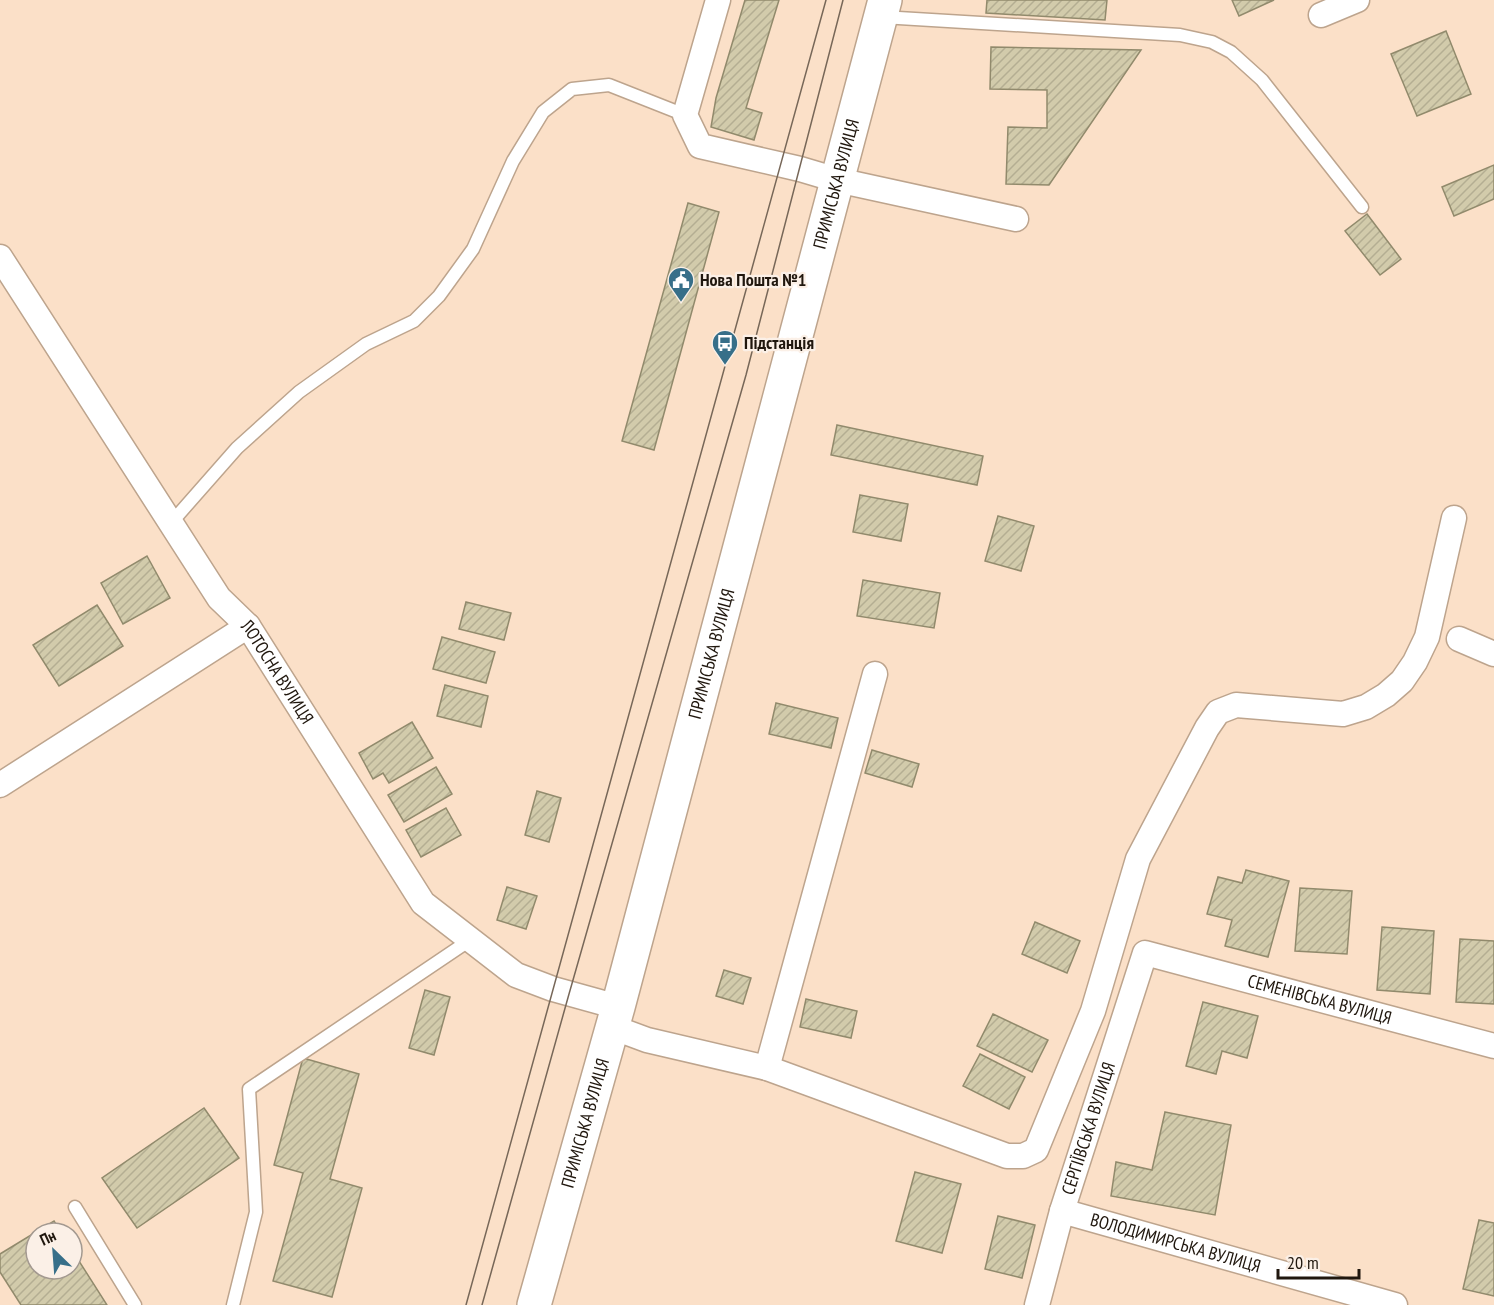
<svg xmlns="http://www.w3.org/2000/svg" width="1494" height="1305" font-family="'PT Sans Narrow',sans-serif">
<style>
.building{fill:url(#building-hatch);stroke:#918a6c;stroke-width:1.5}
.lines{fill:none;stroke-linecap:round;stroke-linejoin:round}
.lane-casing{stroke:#bda48d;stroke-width:15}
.street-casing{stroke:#bda48d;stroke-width:27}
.secondary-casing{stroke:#bda48d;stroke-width:36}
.lane{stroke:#fff;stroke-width:12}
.street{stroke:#fff;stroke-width:24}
.secondary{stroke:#fff;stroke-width:33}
.tram{stroke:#776758;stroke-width:1.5}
.labels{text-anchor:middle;stroke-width:4.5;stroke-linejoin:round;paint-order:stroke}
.street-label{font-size:18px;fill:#20170e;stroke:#fbf0e7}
.poi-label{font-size:18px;font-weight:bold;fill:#20170e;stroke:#fbf0e7;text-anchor:start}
</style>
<defs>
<pattern id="building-hatch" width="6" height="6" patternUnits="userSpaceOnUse" patternTransform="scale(1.5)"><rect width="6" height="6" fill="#d2cbab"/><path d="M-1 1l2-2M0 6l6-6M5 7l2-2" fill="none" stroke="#b4ae92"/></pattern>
</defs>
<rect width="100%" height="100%" fill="#fbe0c8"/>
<g class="building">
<path d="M745,0H779L746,108L762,113L754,140L711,127L716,98Z"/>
<path d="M987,0H1107L1105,20L986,13Z"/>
<path d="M1232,0H1274L1239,16Z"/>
<path d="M1446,31L1471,94L1417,116L1391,54Z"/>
<path d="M991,47L1141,50L1049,185L1006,184L1008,127L1047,128V90L990,89Z"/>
<path d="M1494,165V199L1454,216L1442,187Z"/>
<path d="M688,203L719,212L654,450L622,441Z"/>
<path d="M1367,214L1401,259L1380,275L1345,231Z"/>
<path d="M837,425L983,456L977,485L831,455Z"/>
<path d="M860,495L908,504L901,541L853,532Z"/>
<path d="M998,516L1034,526L1021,571L985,561Z"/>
<path d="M147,556L170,598L123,624L101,583Z"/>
<path d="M863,580L940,593L934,628L857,616Z"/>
<path d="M466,602L511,613L504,640L459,629Z"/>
<path d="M97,605L123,646L59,686L33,645Z"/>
<path d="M442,637L495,652L486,683L433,669Z"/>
<path d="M445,685L488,696L481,727L437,716Z"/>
<path d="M776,703L838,718L831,748L769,734Z"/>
<path d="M412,722L433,758L389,783L383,773L373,779L359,753Z"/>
<path d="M872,750L919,764L912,787L865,773Z"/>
<path d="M436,767L452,794L404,822L388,795Z"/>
<path d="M537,791L561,798L549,842L525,835Z"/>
<path d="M446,808L461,835L421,857L406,830Z"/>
<path d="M1246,870L1289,881L1268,957L1225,946L1232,920L1207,914L1218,877L1242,883Z"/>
<path d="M507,887L537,896L526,929L497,920Z"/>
<path d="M1300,888L1352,891L1347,954L1295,951Z"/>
<path d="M1035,922L1080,941L1067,973L1022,954Z"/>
<path d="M1382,927L1434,931L1430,994L1377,990Z"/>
<path d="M1460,939L1494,941V1004L1456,1002Z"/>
<path d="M724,970L751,978L743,1004L716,996Z"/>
<path d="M425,990L450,997L434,1055L409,1048Z"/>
<path d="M806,999L857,1011L851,1038L800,1027Z"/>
<path d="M1203,1002L1258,1016L1247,1058L1222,1051L1216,1074L1186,1066Z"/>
<path d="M993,1014L1048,1040L1032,1072L977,1046Z"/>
<path d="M980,1054L1025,1077L1009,1109L963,1086Z"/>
<path d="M303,1058L359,1074L330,1179L362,1188L332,1297L273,1281L303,1173L274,1165Z"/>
<path d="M204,1108L239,1158L137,1228L102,1178Z"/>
<path d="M1165,1112L1231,1125L1215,1215L1111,1196L1116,1162L1152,1170Z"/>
<path d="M915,1172L961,1184L942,1253L896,1241Z"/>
<path d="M998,1216L1035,1225L1022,1278L985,1269Z"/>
<path d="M1479,1220L1494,1223V1296L1463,1289Z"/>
<path d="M54,1221L61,1233H36V1269H72V1250L107,1305H21L0,1272V1254Z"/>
</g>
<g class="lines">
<g class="lane-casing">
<g id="lane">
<path d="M882,17L1180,35L1212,42L1231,52L1262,80L1362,207"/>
<path d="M171,523L237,448L299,392L366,344L414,321L439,296L473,249L513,161L543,112L572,89L609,85L685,115"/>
<path d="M75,1207L135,1305"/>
<path d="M233,1305L256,1212L249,1089L470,940"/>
</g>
</g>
<g class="street-casing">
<g id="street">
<path d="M718,0L685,115L700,146L800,169L837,180L1016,219"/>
<path d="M1321,15L1357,0"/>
<path id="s1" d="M0,257L219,598L248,626L423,903L516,975L553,989L618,1007"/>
<path d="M1459,639L1494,654"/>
<path d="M0,785L248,626"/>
<path d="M612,1027L647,1040L767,1068L1007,1156H1023L1036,1150L1093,1011L1138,859L1207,728L1218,712L1236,705L1343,714L1366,707L1386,695L1402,681L1415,662L1427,637L1454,518"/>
<path d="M767,1068L875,674"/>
<path id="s2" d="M1062,1211L1395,1305"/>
<path id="s3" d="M1037,1305L1062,1211L1145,953L1494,1046"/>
</g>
</g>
<g class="secondary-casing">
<g id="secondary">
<path id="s4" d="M534,1305L618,1007L885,0"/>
</g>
</g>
<use href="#lane" class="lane"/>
<use href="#street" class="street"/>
<use href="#secondary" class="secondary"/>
<g class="tram">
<path d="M466,1305L826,0"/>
<path d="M482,1305L569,994L746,375L843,0"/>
</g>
</g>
<defs>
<g id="civic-pin" transform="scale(1.35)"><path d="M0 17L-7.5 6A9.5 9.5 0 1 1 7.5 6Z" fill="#376f89" stroke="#fbf0e7"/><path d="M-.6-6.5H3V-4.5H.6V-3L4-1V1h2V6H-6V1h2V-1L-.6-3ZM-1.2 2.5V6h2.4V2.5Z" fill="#fff"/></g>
<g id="bus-pin" transform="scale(1.35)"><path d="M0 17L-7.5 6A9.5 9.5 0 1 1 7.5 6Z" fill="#376f89" stroke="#fbf0e7"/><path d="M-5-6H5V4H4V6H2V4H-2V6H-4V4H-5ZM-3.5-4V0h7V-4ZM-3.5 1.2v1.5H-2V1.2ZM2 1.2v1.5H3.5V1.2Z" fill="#fff"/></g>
</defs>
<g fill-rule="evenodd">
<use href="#civic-pin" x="681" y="280"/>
<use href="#bus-pin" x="725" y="343"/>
</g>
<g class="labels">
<g class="street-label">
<text dy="6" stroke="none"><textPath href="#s4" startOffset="1161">ПРИМІСЬКА ВУЛИЦЯ</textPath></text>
<text dy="6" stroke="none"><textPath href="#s4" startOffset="675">ПРИМІСЬКА ВУЛИЦЯ</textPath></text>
<text dy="6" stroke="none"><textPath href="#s1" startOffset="500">ЛОТОСНА ВУЛИЦЯ</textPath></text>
<text dy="6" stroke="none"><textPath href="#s3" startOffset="549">СЕМЕНІВСЬКА ВУЛИЦЯ</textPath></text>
<text dy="6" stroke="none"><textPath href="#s4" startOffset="189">ПРИМІСЬКА ВУЛИЦЯ</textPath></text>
<text dy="6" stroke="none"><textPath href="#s3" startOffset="184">СЕРГІЇВСЬКА ВУЛИЦЯ</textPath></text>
<text dy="6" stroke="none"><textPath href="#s2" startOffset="118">ВОЛОДИМИРСЬКА ВУЛИЦЯ</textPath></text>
</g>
<g class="poi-label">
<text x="700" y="286">Нова Пошта №1</text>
<text x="744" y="349">Підстанція</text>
</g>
</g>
<g transform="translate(54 1251) rotate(335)"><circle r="28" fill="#fbf0e7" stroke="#a39990" stroke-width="1.5"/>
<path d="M0-4.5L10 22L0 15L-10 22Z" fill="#376f89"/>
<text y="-9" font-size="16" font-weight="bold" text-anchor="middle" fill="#20170e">Пн</text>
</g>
<path d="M1278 1269v9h81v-9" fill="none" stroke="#20170e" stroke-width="3"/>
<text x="1287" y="1269" font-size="18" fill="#20170e" stroke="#fbf0e7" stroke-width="4.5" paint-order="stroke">20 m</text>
</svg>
